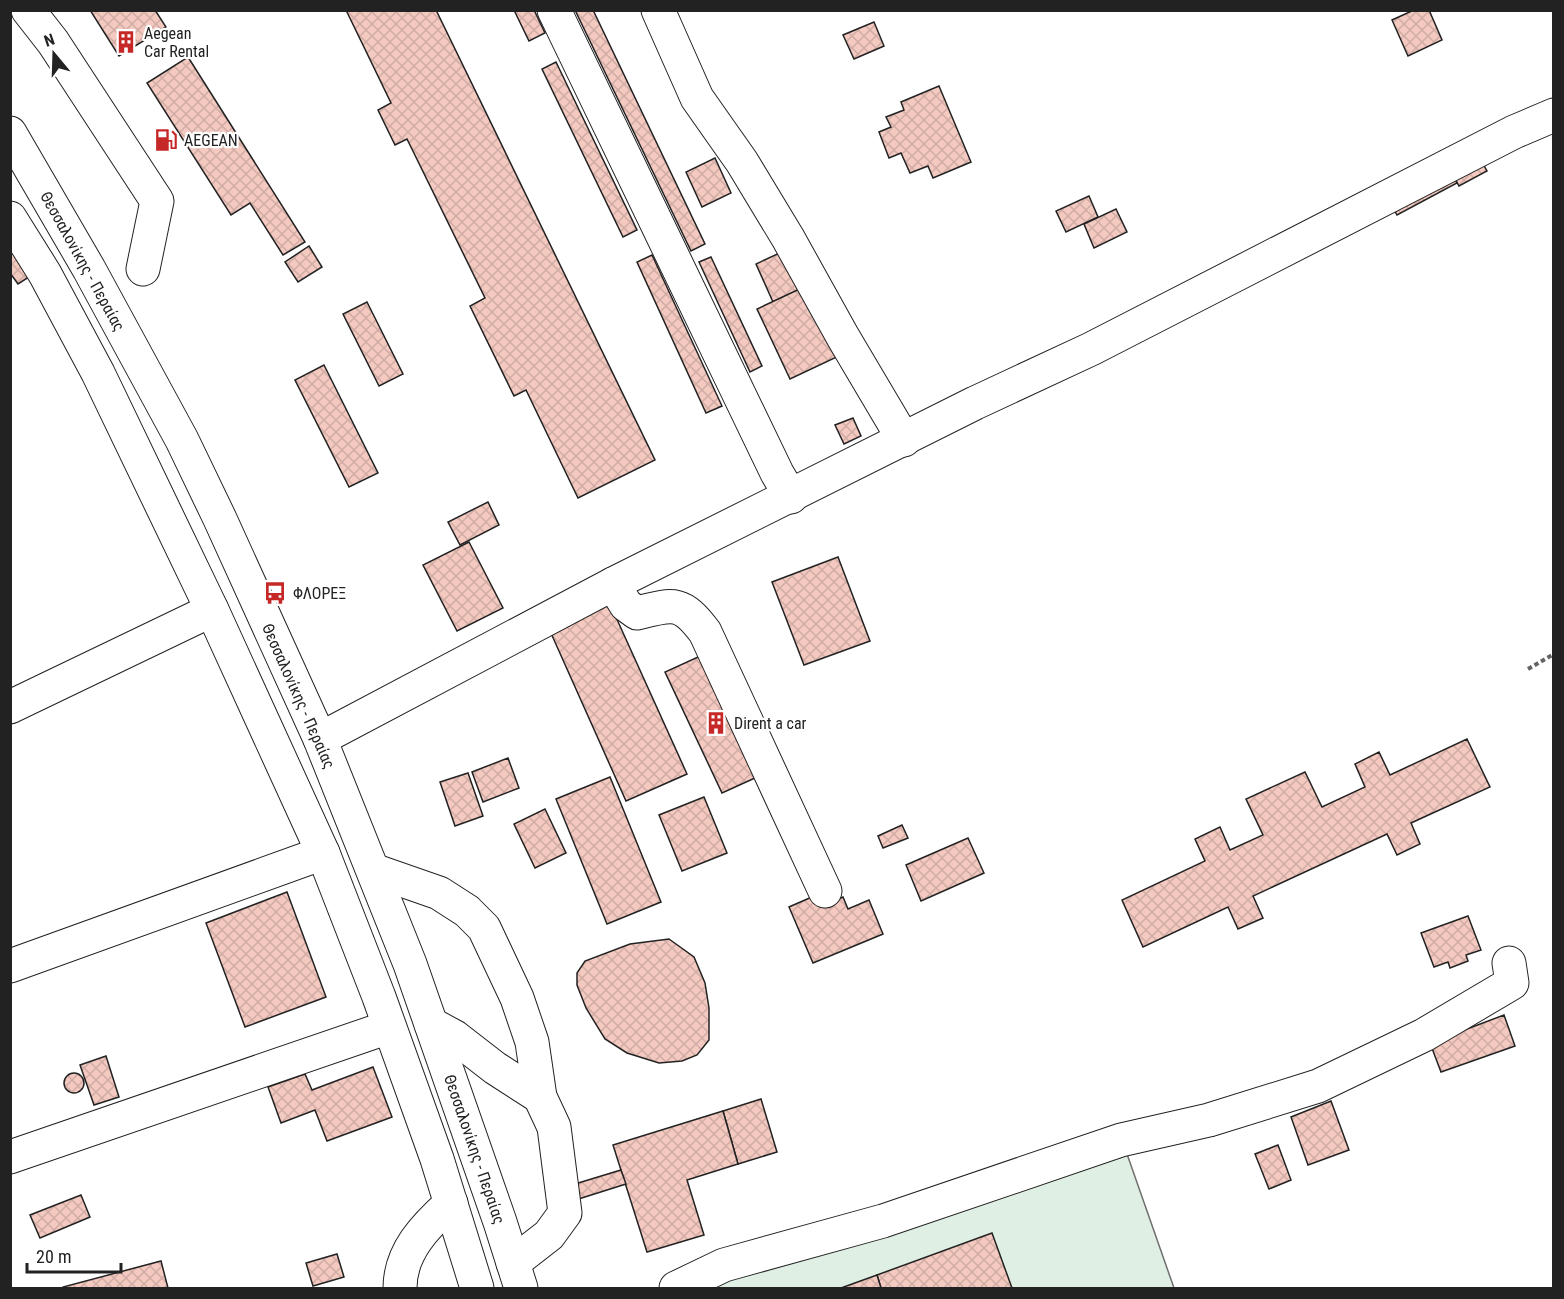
<svg xmlns="http://www.w3.org/2000/svg" width="1564" height="1299" font-family="'Roboto Condensed',sans-serif">
<style>
.grass{fill:#e0efe3;stroke:#6f6f6f;stroke-width:1.5}
.building{fill:url(#building-cross-hatch);stroke:#222;stroke-width:1.5}
.lines{fill:none;stroke-linecap:round;stroke-linejoin:round}
.minor-casing{stroke:#222;stroke-width:35}
.major-casing{stroke:#222;stroke-width:35}
.path{stroke:#646464;stroke-width:4;stroke-dasharray:4.5 3;stroke-linecap:butt}
.minor{stroke:#fff;stroke-width:33}
.major{stroke:#fff;stroke-width:33}
.labels{text-anchor:middle;stroke-width:4.5;stroke-linejoin:round;paint-order:stroke}
.poi-label{font-size:16px;fill:#222;stroke:#fff;text-anchor:start}
.street-label{font-size:16px;fill:#222;stroke:#fff}
</style>
<defs>
<pattern id="building-cross-hatch" width="8" height="8" patternUnits="userSpaceOnUse" patternTransform="scale(1.5)"><rect width="8" height="8" fill="#f3c9c0"/><path d="M0 0l8 8M0 8l8-8" fill="none" stroke="#d0aca5"/></pattern>
</defs>
<rect width="100%" height="100%" fill="#fff"/>
<path class="grass" d="M1127,1154L1174,1288H709L726,1281Z"/>
<g class="building">
<path d="M90,10H155L166,27L119,56Z"/>
<path d="M346,10H436L655,460L578,498L526,390L514,396L470,306L485,298L407,139L395,145L378,110L391,103Z"/>
<path d="M514,10H534L545,33L529,41Z"/>
<path d="M575,10H593L705,244L691,251Z"/>
<path d="M1414,10H1429L1442,40L1408,56L1392,20Z"/>
<path d="M874,22L884,46L854,59L843,35Z"/>
<path d="M188,57L305,242L283,255L250,203L231,215L147,83Z"/>
<path d="M556,62L637,230L623,237L542,69Z"/>
<path d="M939,86L971,162L933,178L928,166L910,173L901,153L889,158L879,132L891,127L886,117L904,110L901,102Z"/>
<path d="M1477,153L1487,171L1459,186L1449,168Z"/>
<path d="M715,158L731,193L702,207L686,172Z"/>
<path d="M1449,168L1457,183L1397,215L1389,201Z"/>
<path d="M1089,196L1098,217L1066,232L1056,211Z"/>
<path d="M1116,209L1127,232L1094,248L1084,224Z"/>
<path d="M10,239L32,275L18,284L10,273Z"/>
<path d="M309,246L322,267L298,282L285,262Z"/>
<path d="M786,250L803,288L773,302L756,264Z"/>
<path d="M652,255L722,406L706,413L637,262Z"/>
<path d="M711,257L762,366L750,372L699,262Z"/>
<path d="M808,285L841,355L790,379L757,309Z"/>
<path d="M367,302L403,374L379,386L343,314Z"/>
<path d="M324,365L378,473L349,487L295,380Z"/>
<path d="M853,418L861,436L844,444L835,425Z"/>
<path d="M488,502L499,525L460,545L448,522Z"/>
<path d="M469,542L503,608L457,631L423,565Z"/>
<path d="M838,557L870,641L804,665L772,582Z"/>
<path d="M610,604L687,774L626,801L550,631Z"/>
<path d="M709,652L766,773L722,793L665,672Z"/>
<path d="M1467,739L1490,787L1411,823L1420,844L1397,855L1387,834L1253,896L1263,918L1238,929L1228,907L1143,947L1122,900L1205,861L1195,839L1220,827L1230,850L1263,835L1246,799L1305,772L1322,807L1365,787L1355,764L1379,752L1390,775Z"/>
<path d="M508,758L519,788L483,802L472,772Z"/>
<path d="M468,773L483,816L455,826L440,782Z"/>
<path d="M610,777L661,902L607,924L556,799Z"/>
<path d="M704,797L727,853L682,871L659,815Z"/>
<path d="M545,809L566,853L535,868L514,824Z"/>
<path d="M902,825L908,838L883,848L878,836Z"/>
<path d="M968,838L984,873L921,901L906,865Z"/>
<path d="M287,892L326,997L245,1027L206,923Z"/>
<path d="M821,893L826,904L843,897L848,909L869,900L883,934L813,963L789,907Z"/>
<path d="M1468,916L1481,950L1466,955L1468,961L1450,968L1448,962L1434,967L1421,933Z"/>
<path d="M669,939L694,957L705,983L709,1008V1040L697,1055L682,1061L659,1063L627,1053L605,1039L586,1008L577,985V973L585,961L630,944Z"/>
<path d="M1504,1015L1515,1046L1441,1072L1430,1043Z"/>
<path d="M106,1056L119,1097L94,1105L80,1065Z"/>
<path d="M373,1067L392,1117L327,1141L315,1110L281,1123L268,1087L305,1074L312,1090Z"/>
<circle cx="74" cy="1083" r="10"/>
<path d="M761,1099L777,1152L738,1164L723,1111Z"/>
<path d="M1331,1101L1349,1150L1308,1165L1291,1117Z"/>
<path d="M723,1111L738,1164L687,1180L704,1235L647,1252L613,1145Z"/>
<path d="M1278,1145L1291,1180L1269,1189L1255,1154Z"/>
<path d="M621,1170L626,1184L569,1202L565,1187Z"/>
<path d="M81,1195L90,1217L40,1238L30,1215Z"/>
<path d="M992,1233L1012,1288H881L877,1275Z"/>
<path d="M337,1254L344,1277L313,1286L306,1263Z"/>
<path d="M161,1261L168,1288H63V1287Z"/>
<path d="M877,1275L881,1288H841Z"/>
</g>
<g class="lines">
<g class="minor-casing">
<g id="minor">
<path d="M28,10L53,42L157,201L143,269"/>
<path d="M554,10L777,473L791,497"/>
<path d="M658,10L697,98L742,162L788,238L843,337L904,440"/>
<path d="M613,584L626,605L637,613C673,604 681,600 705,632L825,891"/>
<path d="M10,707L212,610"/>
<path d="M320,739L613,584L975,403L1091,349L1514,132L1554,115"/>
<path d="M373,870L439,893L467,911L484,928L517,998L532,1042L540,1097"/>
<path d="M10,966L323,853"/>
<path d="M431,1024L455,1037L495,1068L540,1097L554,1127L565,1213L549,1235L513,1263"/>
<path d="M10,1157L389,1027"/>
<path d="M400,1288C400,1252 425,1226 451,1203"/>
<path d="M676,1288L724,1265L883,1221L1121,1140L1209,1120L1318,1086L1424,1035L1512,983L1509,963"/>
</g>
</g>
<g class="major-casing">
<g id="major">
<path d="M10,133L89,269L182,440L220,519L320,739L410,964L500,1222L521,1288"/>
<path d="M10,218L45,274L98,373L212,610L323,853L379,997L437,1159L477,1288"/>
</g>
</g>
<path class="path" d="M1528,669L1554,654"/>
<use href="#minor" class="minor"/>
<use href="#major" class="major"/>
</g>
<defs>
<g id="building-bare" transform="scale(1.8)"><path d="M-4-6H4V6H1V3H-1V6H-4ZM-2.5-4.3h1.7v1.8h-1.7ZM.8-4.3h1.7v1.8H.8ZM-2.5-1h1.7V.8h-1.7ZM.8-1h1.7V.8H.8Z" fill="#c62828" stroke="#fff" stroke-width="2.5" paint-order="stroke"/></g>
<g id="fuel-bare" transform="scale(1.8)"><path d="M-5.5-6h7V0h2V4h1.3V-2.5L3-4.5l.8-.8L6-3V5H2.5V1h-1V6h-7ZM-4.2-4.7v3.2H.2V-4.7Z" fill="#c62828" stroke="#fff" stroke-width="2.5" paint-order="stroke"/></g>
<g id="bus-bare" transform="scale(1.8)"><path d="M-5-6H5V4H4V6H2V4H-2V6H-4V4H-5ZM-3.5-4V0h7V-4ZM-3.5 1.2v1.5H-2V1.2ZM2 1.2v1.5H3.5V1.2Z" fill="#c62828" stroke="#fff" stroke-width="2.5" paint-order="stroke"/></g>
</defs>
<g fill-rule="evenodd">
<use href="#building-bare" x="126" y="42"/>
<use href="#fuel-bare" x="166" y="140"/>
<use href="#bus-bare" x="275" y="593"/>
<use href="#building-bare" x="716" y="723"/>
</g>
<g class="labels">
<g class="poi-label">
<text x="144" y="39">Aegean<tspan x="144" dy="18">Car Rental</tspan></text>
<text x="184" y="146">AEGEAN</text>
<text x="293" y="599">ΦΛΟΡΕΞ</text>
<text x="734" y="729">Dirent a car</text>
</g>
<g class="street-label">
<text transform="translate(83 261) rotate(61)" y="6">Θεσσαλονίκης - Περαίας</text>
<text transform="translate(299 696) rotate(66)" y="6">Θεσσαλονίκης - Περαίας</text>
<text transform="translate(475 1149) rotate(71)" y="6">Θεσσαλονίκης - Περαίας</text>
</g>
</g>
<rect width="1564" height="1299" fill="none" stroke="#222222" stroke-width="24"/>
<g transform="translate(54 54) rotate(341)" stroke="#ffffff" stroke-width="4.5" paint-order="stroke">
<path d="M0-4.5L10 22L0 15L-10 22Z" fill="#222222"/>
<text y="-9" font-size="16" font-weight="bold" text-anchor="middle" fill="#222222">N</text>
</g>
<path d="M27 1263v9h94v-9" fill="none" stroke="#222222" stroke-width="3"/>
<text x="36" y="1263" font-size="18" fill="#222222" stroke="#ffffff" stroke-width="4.5" paint-order="stroke">20 m</text>
</svg>
